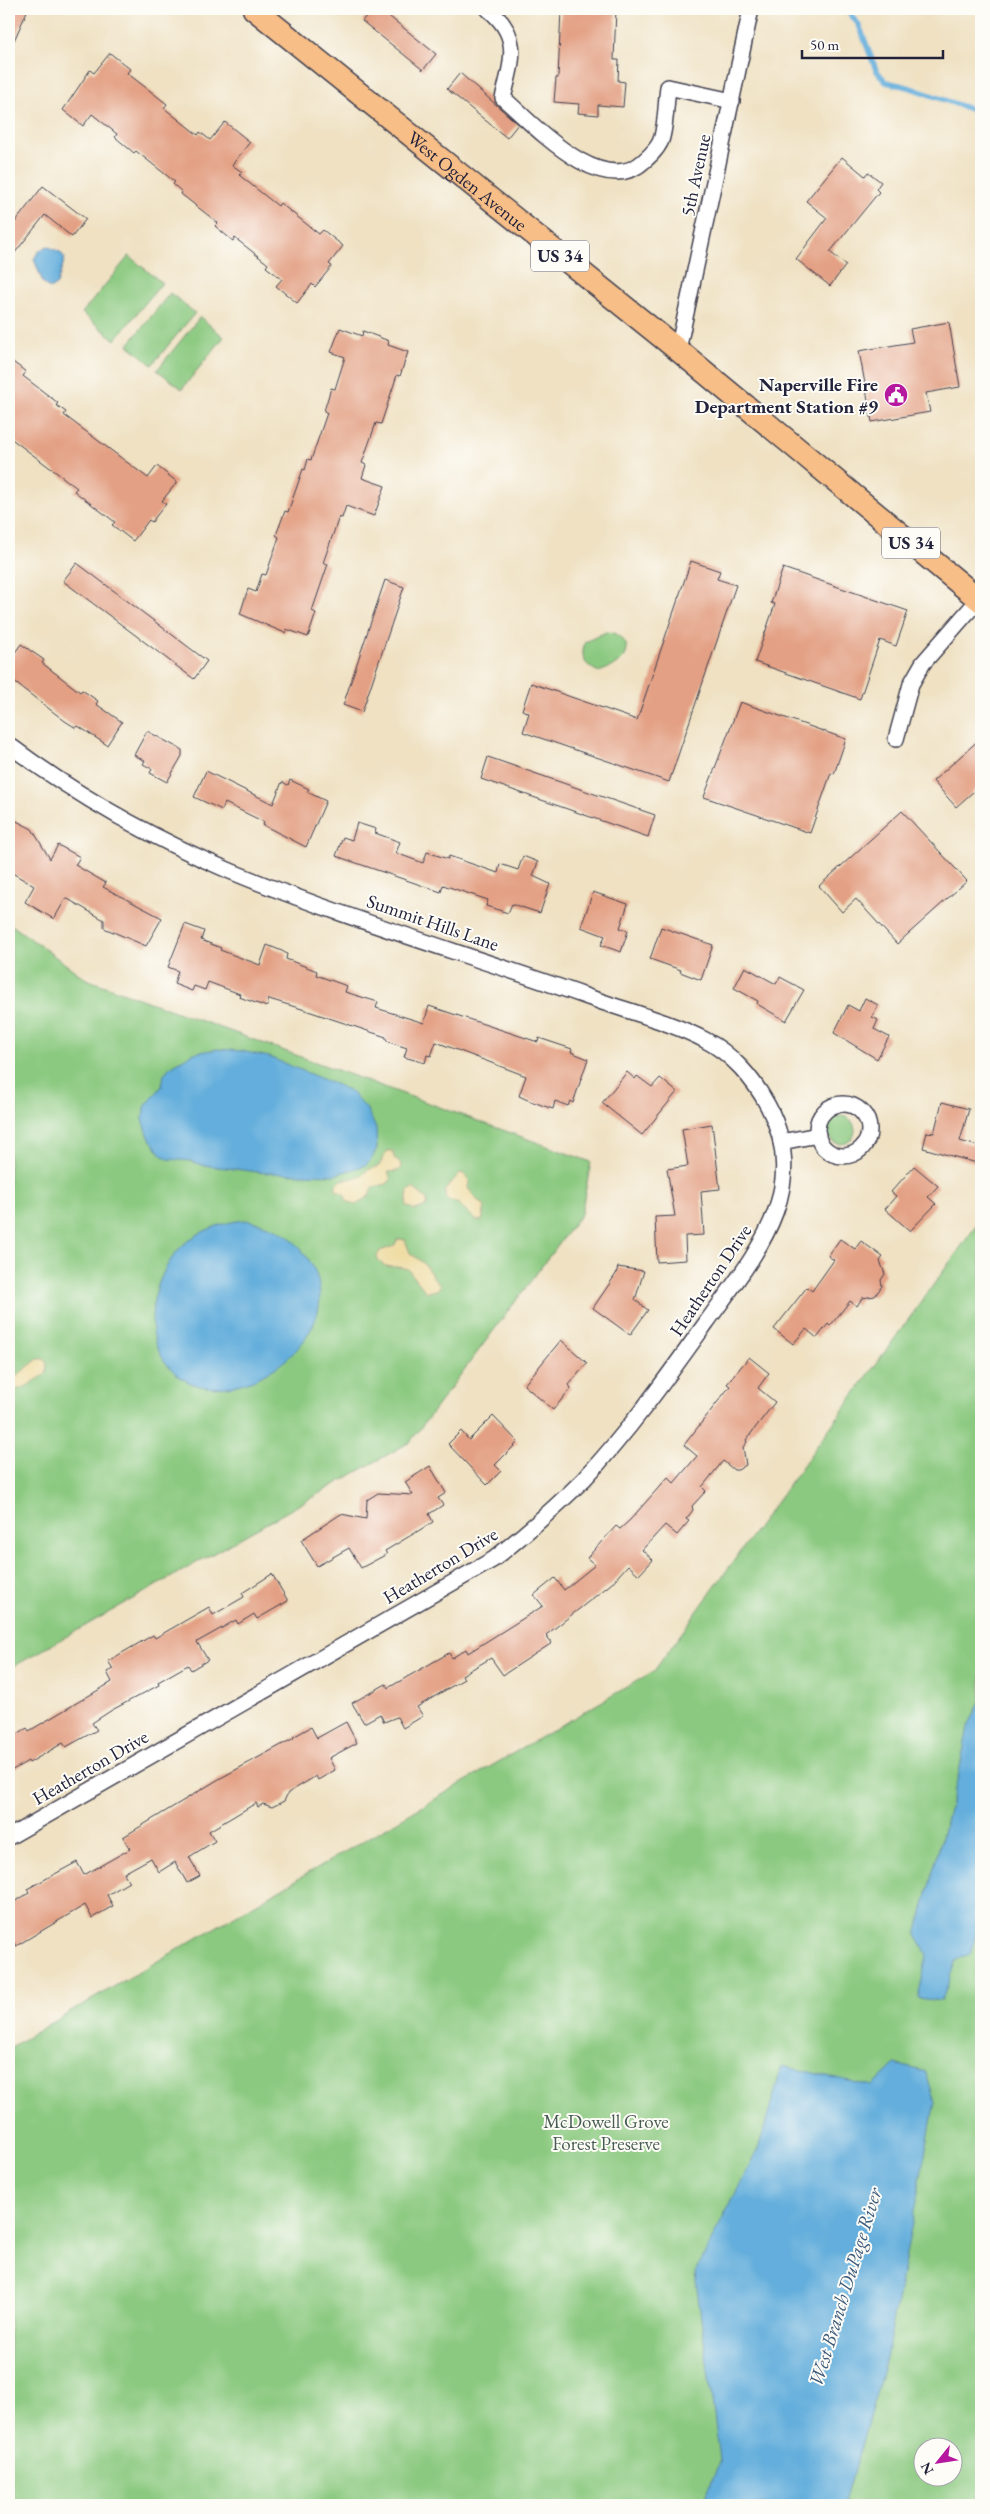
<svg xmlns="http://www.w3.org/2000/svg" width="990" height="2514" font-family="'EB Garamond',serif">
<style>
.green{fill:#8bc980;stroke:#56765e;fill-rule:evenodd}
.sand{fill:#eeda9e;stroke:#887e6c}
.water{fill:#63aedc;stroke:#42688c}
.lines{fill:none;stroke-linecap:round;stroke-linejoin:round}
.stream{stroke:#63aedc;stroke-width:5.5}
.building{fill:#e3a084}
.street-casing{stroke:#413f4f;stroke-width:18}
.primary-casing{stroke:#413f4f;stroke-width:25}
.street{stroke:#fff;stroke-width:15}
.primary{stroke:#f7be87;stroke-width:22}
.labels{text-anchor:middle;stroke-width:4;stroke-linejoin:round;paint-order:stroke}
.shield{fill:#fdfcf7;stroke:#646373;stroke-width:1}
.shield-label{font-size:18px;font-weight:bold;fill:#22223b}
.street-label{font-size:19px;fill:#22223b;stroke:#fdfcf7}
.poi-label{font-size:19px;font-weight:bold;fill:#22223b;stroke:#fdfcf7;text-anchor:end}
.park-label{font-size:19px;fill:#475c53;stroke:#fdfcf7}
.water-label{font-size:20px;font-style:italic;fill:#3c5a7b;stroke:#fdfcf7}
</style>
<rect width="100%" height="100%" fill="#fdfcf7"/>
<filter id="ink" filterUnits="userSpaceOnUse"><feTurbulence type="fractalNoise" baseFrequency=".02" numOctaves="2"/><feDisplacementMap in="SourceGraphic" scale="10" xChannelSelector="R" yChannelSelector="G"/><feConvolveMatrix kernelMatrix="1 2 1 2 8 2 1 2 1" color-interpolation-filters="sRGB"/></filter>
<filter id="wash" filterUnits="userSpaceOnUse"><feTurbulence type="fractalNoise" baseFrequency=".0096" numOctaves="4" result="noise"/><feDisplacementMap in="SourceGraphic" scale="20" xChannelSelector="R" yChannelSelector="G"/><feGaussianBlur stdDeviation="1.12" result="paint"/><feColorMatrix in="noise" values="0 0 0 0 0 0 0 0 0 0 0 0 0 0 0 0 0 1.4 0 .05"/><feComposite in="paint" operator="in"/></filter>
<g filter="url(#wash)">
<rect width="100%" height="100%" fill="#efe1c2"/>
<g class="green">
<path d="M129,256L162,283L115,340L82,313Z"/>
<path d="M170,293L195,313L152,365L128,345Z"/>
<path d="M200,317L224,337L182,389L157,370Z"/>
<path d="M606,632C621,632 635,648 621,661C615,666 606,669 599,672C584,665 580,658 585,642Z"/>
<path d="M9,923L86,979L591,1162L581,1214L410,1442L9,1669Z"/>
<circle cx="841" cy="1130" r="14"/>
<path d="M981,1219V2505H9V2048L654,1671ZM922,2446H952V2476H922Z"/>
</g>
<g class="sand">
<path d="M387,1151H393L394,1158L400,1162L401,1167L398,1171L388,1172L391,1179L387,1184L372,1187L369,1196L356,1205L347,1201L344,1194L336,1190V1185L342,1180L360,1177L368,1170L379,1166Z"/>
<path d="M460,1173L464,1174L469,1181L468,1188L476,1199L485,1206L482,1221L476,1220L459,1204L448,1200L445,1196V1190Z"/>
<path d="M413,1188L427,1199V1206L415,1210L406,1206L408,1191Z"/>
<path d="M398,1239L405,1240L410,1253L423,1263L440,1286L437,1290L426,1292L408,1269C396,1264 382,1272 377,1256L380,1251L394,1246Z"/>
<path d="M38,1359H44L47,1364L46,1374L25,1387L9,1392V1376H16Z"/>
</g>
<g class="water">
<path d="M47,246L60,252L65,258L57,284L50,289L43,283L34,259L38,252Z"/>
<path d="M218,1049L242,1051L269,1057L349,1090L366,1108L376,1128L377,1148L372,1158L366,1165L334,1175L267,1173L202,1165L191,1161L169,1159L161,1155L149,1137L143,1120L144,1108L162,1086L164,1074L170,1067L194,1053Z"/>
<path d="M245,1220C275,1226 289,1232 307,1257C362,1334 228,1426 173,1371C138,1337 151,1277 183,1245C200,1230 224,1222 245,1220Z"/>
<path d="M981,1700V1918L970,1954L956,1959L942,2001L918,1998L927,1955L916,1935L959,1773L968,1727Z"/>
<path d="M895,2064L926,2072L935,2102L886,2359L844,2505H703L720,2460L695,2273L759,2147L782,2066L872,2086Z"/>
</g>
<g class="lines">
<path class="stream" d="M846,9L859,25L876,70L886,82L908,87L981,113"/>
</g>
<g id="blocks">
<g class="building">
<path d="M9,9H28L9,52Z"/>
<path d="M372,9H380L436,54L423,70L362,21Z"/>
<path d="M561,9H616L614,60H619L618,81L625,82L623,107L598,105V115L578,113L579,104L554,102L556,78H558Z"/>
<path d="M110,53L130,69L127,73L167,104L164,108L198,135L200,132L210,140L225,122L250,142L232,165L242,172L239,175L278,206L280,203L319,234L323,230L343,246L329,264L332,266L315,287L312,284L297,303L276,286L282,279L266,267L268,264L235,238L233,241L215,226L218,223L181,194L182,192L173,184L175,182L136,151L134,153L115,137L117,134L92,114L83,126L63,110L90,70L94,73Z"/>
<path d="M460,73L518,124L507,138L447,89Z"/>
<path d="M842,157L865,176L868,172L881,182L876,189L879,192L830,252L846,265L830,286L796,259L827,218L806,201Z"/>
<path d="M43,186L86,219L72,237L45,215L9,260V230Z"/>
<path d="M949,322L960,387L926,393L930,412L872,422L859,351L913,342L910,329Z"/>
<path d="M340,328L362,336L363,331L389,341L388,345L408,352L400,376L397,375L381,424L376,423L362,463L366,465L362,478L385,486L374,516L346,506L342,518L339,517L323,563L328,564L312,611L316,613L308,637L286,629L285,633L240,614L248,589L256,592L262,574L266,575L279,537L276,535L285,511L288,512L303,469L305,470L308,459L311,460L327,413L324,411L331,388L335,389L345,357L331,352Z"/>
<path d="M9,359L26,372L23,376L58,403L56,405L66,412L64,415L148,478L157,466L177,482L162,501L166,504L157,515L152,522L149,520L133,541L112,525L115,522L74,491L77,488L9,437Z"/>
<path d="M691,561L720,571L717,579L736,585L669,782L523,732L529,713L522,710L531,683L637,720Z"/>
<path d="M77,563L207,661L194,679L63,581Z"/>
<path d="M783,568L908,611L896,646L880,640L860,699L755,662L775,604L771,603Z"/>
<path d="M385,580L404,587L362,712L343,705Z"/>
<path d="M21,644L44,660L42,663L80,692L82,690L98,701L96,704L122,722L107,745L78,726L76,728L65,721L9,678V661Z"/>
<path d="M740,702L846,739L834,774L831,773L810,833L704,797Z"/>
<path d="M147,731L182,750V756L167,782L150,773L152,769L143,764L145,761L134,755Z"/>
<path d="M981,738V785L956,807L933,781Z"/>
<path d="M488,757L655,815L648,837L481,779Z"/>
<path d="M206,771L273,804L282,782L288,785L290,780L309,789L307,792L326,801L306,847L263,825L264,822L225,803L222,810L194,797Z"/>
<path d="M902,811L967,881L897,944L856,899L842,912L819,886Z"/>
<path d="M9,817L32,829L50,859L58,845L80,857L75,865L106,883L103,887L162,918L146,946L104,928V920L66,898L54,919L25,902L34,886L9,871Z"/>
<path d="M357,823L376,829L375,833L400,842L396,853L423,863L427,852L448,859L449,856L498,873L500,864L518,870L523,856L538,862L533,876L550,884L540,913L512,904L508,913L486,906L488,900L443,885L441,892L336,856L343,837L352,840Z"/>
<path d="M593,892L628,904L620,928L628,931L621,952L601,945L605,936L581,927Z"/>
<path d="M185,924L204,931L201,940L221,948L220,950L260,965L267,945L282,951L287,954L286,959L317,971L316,975L347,986L345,992L378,1002L376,1008L424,1023L429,1006L538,1042L539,1038L572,1049L571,1052L588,1059L573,1103L570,1101L568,1106L555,1101L553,1109L530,1101L519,1096L526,1076L436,1042L431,1056L427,1055L425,1063L404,1057L407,1048L389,1042L386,1039V1037L302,1009L269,999L267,1007L239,997L240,994L208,982L205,990L194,986L192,991L174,984L178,971L168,967Z"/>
<path d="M661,927L713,945L701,980L680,972L681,970L650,959Z"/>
<path d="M745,967L776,984L780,977L804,990L786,1021L757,1004L758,1001L734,988Z"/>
<path d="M865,998L878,1005L872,1017L878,1020L874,1029L889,1037L877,1059L834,1033L848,1005L859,1011Z"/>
<path d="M627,1072L635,1079L637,1076L652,1087L660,1078L677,1092L642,1135L602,1103Z"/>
<path d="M942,1102L969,1109L960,1141L981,1147L977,1163L923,1148L927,1132L934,1133Z"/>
<path d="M712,1124L720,1189L701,1191L704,1235L685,1236L686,1260L657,1262L655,1217L675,1216L667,1169L688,1166L682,1129Z"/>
<path d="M914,1166L938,1186L928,1197L936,1204L910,1231L885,1209L896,1196L891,1192Z"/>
<path d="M840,1239L855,1249L861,1241L883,1257L880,1261L885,1274L881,1280L882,1286L875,1296L862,1298L857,1306L850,1301L830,1326L828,1324L817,1338L806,1329L793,1344L774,1329L807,1287L812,1291L834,1260L828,1256Z"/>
<path d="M618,1267L644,1271L635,1300L648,1310L630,1335L593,1308L616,1274Z"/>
<path d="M561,1340L587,1363L569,1385L571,1388L553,1410L524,1385Z"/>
<path d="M749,1357L769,1373L758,1388L775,1402L746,1440L747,1442L743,1447L746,1465L738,1470H734L723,1461L702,1487L706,1491L692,1506L693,1510L686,1519L689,1521L677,1535L665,1525L642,1550L653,1560L639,1575L628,1565L611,1584L546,1635L552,1643L503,1675L491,1658L462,1675L464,1679L417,1707L423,1716L403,1728L397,1717L384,1722L380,1714L364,1723L352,1703L386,1684L388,1688L449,1653L452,1658L466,1649L468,1653L543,1606L534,1595L555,1578L564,1590L595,1565L587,1558L603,1540L616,1526L620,1529L630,1520L668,1477L674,1483L697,1456L684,1445L730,1386L727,1384Z"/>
<path d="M493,1416L518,1442L495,1465L501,1471L487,1485L448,1444L461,1431L469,1440Z"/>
<path d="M430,1466L446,1493L438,1498L443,1505L429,1514L433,1522L385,1551L387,1554L361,1568L349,1548L317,1566L301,1540L341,1514L366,1519L367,1500L378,1493L413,1495L405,1482Z"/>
<path d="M272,1574L288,1601L257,1619L254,1614L238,1624L236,1620L197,1642L208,1660L191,1670L188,1665L158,1682L159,1685L112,1710L92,1723L97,1730L66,1747L63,1743L29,1763L28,1761L9,1772V1739L27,1728L29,1731L112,1682L107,1672L113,1669L108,1661L153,1635L155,1638L209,1607L213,1615L244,1597L242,1593Z"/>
<path d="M346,1722L357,1743L329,1758L335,1770L318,1780L316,1776L288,1793L284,1801L272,1807L263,1804L258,1807L256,1803L209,1831L215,1841L189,1857L200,1876L187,1883L175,1862L159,1872L151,1858L124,1873L129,1882L107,1895L113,1906L92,1918L85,1905L16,1946L9,1933V1905L29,1893L27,1889L77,1862L84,1875L130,1849L123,1837L219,1779L294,1738L293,1737L311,1727L317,1738Z"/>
</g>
</g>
</g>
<g filter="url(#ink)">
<use href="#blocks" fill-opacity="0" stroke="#413f4f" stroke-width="1"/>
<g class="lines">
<g class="street-casing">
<g id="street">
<path d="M488,9C522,36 512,61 503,98C534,125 602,200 644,161C651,155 660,146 662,137C666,121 666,103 668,87L732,101"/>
<path d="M678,350L751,9"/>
<path d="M896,739L911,684L923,663L979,599"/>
<path d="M9,745C76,795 152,838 230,871C346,919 467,954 585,996C623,1010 669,1021 705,1040C731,1053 754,1079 768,1106C813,1191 753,1257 706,1323C668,1376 629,1431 584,1479C555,1508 525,1534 494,1559L9,1837"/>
<circle cx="843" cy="1130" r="26"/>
<path d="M781,1142L818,1135"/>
</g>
</g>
<g class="primary-casing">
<g id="primary">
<path id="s1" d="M254,9L678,350L981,601"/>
</g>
</g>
<use href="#street" class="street"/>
<use href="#primary" class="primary"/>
</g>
</g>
<defs>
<g id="civic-disc" transform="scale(1.25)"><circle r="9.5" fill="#b5179e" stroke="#fdfcf7"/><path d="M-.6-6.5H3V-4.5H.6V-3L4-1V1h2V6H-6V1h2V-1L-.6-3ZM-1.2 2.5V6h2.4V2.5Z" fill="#fff"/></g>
</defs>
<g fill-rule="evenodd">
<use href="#civic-disc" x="896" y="395"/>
</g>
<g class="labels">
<g class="shield">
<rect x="531" y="240.5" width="58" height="31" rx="4"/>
<rect x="882" y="527.5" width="58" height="31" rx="4"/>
</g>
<g class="shield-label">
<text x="560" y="262">US 34</text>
<text x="911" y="549">US 34</text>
</g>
<g class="street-label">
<text transform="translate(695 175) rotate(-78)" y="7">5th Avenue</text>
<text dy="7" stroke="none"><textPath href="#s1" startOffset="274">West Ogden Avenue</textPath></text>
<text transform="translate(433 922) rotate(19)" y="7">Summit Hills Lane</text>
<text transform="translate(710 1280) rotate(-56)" y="7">Heatherton Drive</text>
<text transform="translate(440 1565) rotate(-31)" y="7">Heatherton Drive</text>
<text transform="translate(90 1767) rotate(-30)" y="7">Heatherton Drive</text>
</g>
<g class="poi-label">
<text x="878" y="391">Naperville Fire<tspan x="878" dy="22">Department Station #9</tspan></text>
</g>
<g class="park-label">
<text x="606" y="2128">McDowell Grove<tspan x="606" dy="22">Forest Preserve</tspan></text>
</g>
<g class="water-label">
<text transform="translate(845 2287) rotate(-73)" y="7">West Branch DuPage River</text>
</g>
</g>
<rect width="990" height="2514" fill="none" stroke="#fdfcf7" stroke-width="30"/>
<g transform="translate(938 2462) rotate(240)"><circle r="24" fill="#fdfcf7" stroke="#a5a5ac"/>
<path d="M0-4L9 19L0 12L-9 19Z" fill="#b5179e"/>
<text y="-8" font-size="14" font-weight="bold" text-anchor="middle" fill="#22223b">N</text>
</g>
<path d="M802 50v8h141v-8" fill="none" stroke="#22223b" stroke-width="2.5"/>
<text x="810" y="50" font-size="15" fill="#22223b" stroke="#fdfcf7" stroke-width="4" paint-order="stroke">50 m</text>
</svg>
